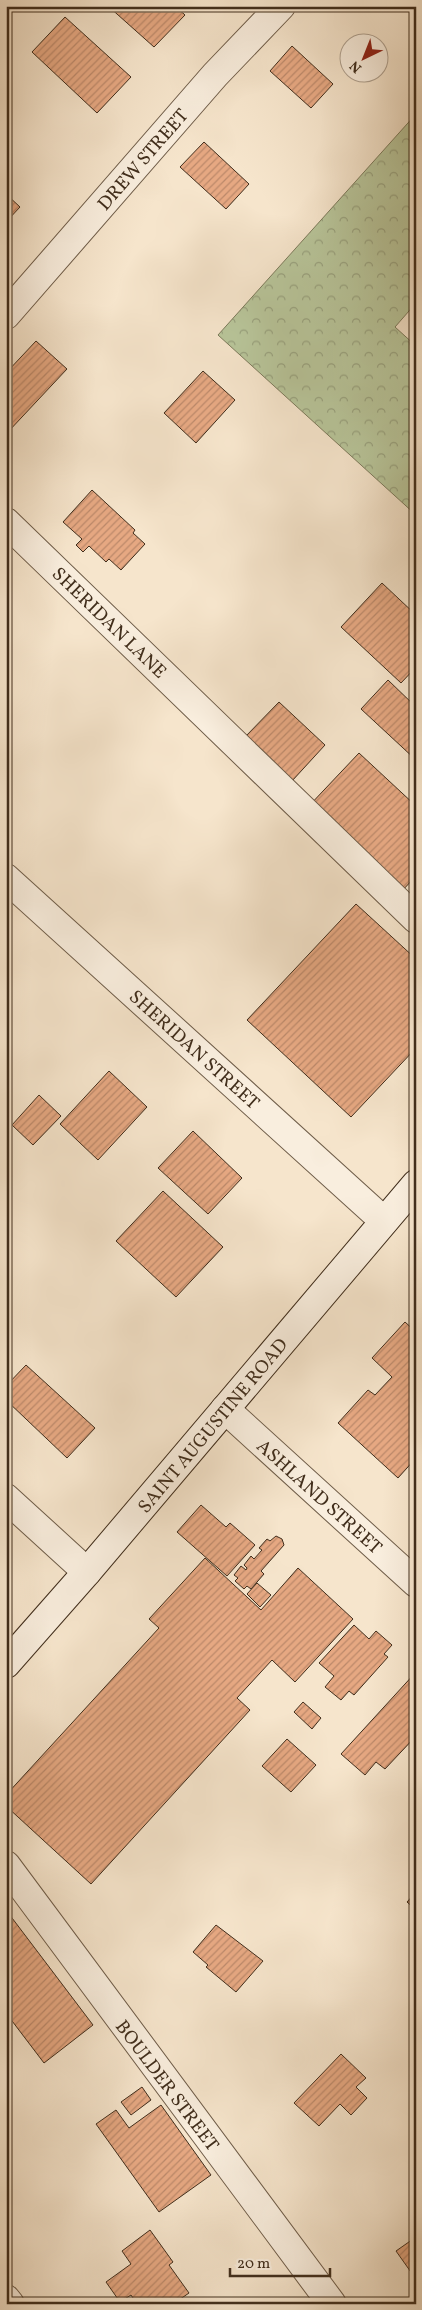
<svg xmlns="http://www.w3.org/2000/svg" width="422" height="2310" font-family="Vollkorn,serif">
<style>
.forest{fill:url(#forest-crowns);stroke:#7c7a5b}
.building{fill:url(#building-hatch);stroke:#412e1c}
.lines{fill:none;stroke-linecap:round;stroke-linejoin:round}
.minor-casing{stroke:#6e5c48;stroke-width:30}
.secondary-casing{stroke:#412e1c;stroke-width:30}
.minor{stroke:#f9eede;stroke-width:28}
.secondary{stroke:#f9eede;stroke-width:28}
.labels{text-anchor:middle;stroke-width:4;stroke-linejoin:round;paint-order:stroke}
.street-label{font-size:19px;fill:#412e1c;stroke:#f9eede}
</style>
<defs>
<pattern id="forest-crowns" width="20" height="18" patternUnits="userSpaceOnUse" patternTransform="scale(1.25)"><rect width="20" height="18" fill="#b8c59a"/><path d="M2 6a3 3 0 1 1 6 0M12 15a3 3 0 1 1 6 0" fill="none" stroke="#97a07d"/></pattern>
<pattern id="building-hatch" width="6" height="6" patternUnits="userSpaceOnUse" patternTransform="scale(1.25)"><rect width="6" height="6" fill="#e6a882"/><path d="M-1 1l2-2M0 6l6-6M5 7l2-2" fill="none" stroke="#bc896a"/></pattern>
</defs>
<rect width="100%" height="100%" fill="#f6e5cc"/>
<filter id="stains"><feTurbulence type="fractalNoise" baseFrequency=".004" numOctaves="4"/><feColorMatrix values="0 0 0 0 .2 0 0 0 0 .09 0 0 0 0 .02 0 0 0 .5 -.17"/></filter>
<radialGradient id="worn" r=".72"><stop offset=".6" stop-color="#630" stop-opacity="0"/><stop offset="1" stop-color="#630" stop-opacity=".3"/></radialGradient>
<path class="forest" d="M416,114V303L395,327L416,346V515L218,335Z"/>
<g class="building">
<path d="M108,6H175L185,15L154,47Z"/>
<path d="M65,17L131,77L97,113L32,52Z"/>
<path d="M292,46L333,84L311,108L270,71Z"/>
<path d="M204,142L249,184L226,209L180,167Z"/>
<path d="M6,194L20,207L6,222Z"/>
<path d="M36,341L67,369L7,433L6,373Z"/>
<path d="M203,371L235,400L196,443L164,413Z"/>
<path d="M92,490L135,530L133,533L145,544L121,570L109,559L106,562L89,546L83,552L76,545L82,539L63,522Z"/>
<path d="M382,583L416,615V667L401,683L341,627Z"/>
<path d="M388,680L416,707V760L361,709Z"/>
<path d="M279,702L325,745L292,781L245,737Z"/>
<path d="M359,753L416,806V876L399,894L307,808Z"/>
<path d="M356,904L416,959V1048L351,1117L247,1020Z"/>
<path d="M109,1071L147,1107L98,1160L60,1124Z"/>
<path d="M39,1095L61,1116L33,1145L12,1125Z"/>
<path d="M193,1131L242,1178L208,1214L158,1168Z"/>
<path d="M163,1191L223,1247L176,1297L116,1241Z"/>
<path d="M405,1322L416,1332V1458L398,1478L338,1423L368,1390L375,1395L392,1377L372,1358Z"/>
<path d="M26,1365L95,1428L67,1458L6,1400V1386Z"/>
<path d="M201,1505L226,1527L230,1523L255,1545L227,1576L177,1532Z"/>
<path d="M276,1536L282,1539L284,1545L261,1571L264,1574L251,1589L247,1586L244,1589L235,1581L238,1578L234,1575L241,1566L246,1570L247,1568L244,1565L251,1556L254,1559L262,1550L259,1548L267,1539L270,1541Z"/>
<path d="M205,1558L261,1610L298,1568L353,1619L295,1682L272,1660L237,1698L250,1710L91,1884L6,1806V1795L159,1628L149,1619Z"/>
<path d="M257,1583L271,1595L260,1607L247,1594Z"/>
<path d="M354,1625L369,1639L376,1631L392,1645L384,1654L388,1657L354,1695L349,1691L341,1700L325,1687L334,1676L319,1663Z"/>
<path d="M416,1672V1736L385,1769L376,1762L365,1775L341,1754Z"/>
<path d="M303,1702L321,1718L312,1729L294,1712Z"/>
<path d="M287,1739L316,1765L291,1792L262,1766Z"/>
<path d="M416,1892V1910L407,1902Z"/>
<path d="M6,1910L93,2025L44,2063L6,2013Z"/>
<path d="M216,1925L263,1961L236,1992L206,1967L208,1965L193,1952Z"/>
<path d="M341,2054L366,2078L356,2087L367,2098L351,2115L340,2104L319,2126L294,2103Z"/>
<path d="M142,2087L151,2100L131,2115L121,2102Z"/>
<path d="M161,2105L211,2175L159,2212L96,2124L116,2110L129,2128Z"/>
<path d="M150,2230L173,2262L169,2265L189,2293L173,2304H137L131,2295L120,2302L106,2282L131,2264L122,2251Z"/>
<path d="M416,2237V2283L411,2277L413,2275L396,2251Z"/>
</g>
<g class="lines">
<g class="minor-casing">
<g id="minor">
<path d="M6,315L215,75L281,6"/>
<path d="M6,522L416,919"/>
<path d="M6,878L384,1221"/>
<path d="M225,1409L416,1583"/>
<path d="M6,1498L87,1572"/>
<path d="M6,1865L332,2304"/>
<path d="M6,2299L10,2304"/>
</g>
</g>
<g class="secondary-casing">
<path id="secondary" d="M6,1664L87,1572L416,1184"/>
</g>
<use href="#minor" class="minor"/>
<use href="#secondary" class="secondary"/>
</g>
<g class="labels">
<g class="street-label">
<text transform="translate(142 159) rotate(-49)" y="7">DREW STREET</text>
<text transform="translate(110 622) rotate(44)" y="7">SHERIDAN LANE</text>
<text transform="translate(195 1049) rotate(42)" y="7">SHERIDAN STREET</text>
<text transform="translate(212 1425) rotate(-50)" y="7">SAINT AUGUSTINE ROAD</text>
<text transform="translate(320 1496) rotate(42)" y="7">ASHLAND STREET</text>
<text transform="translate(168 2085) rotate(53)" y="7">BOULDER STREET</text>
</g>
</g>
<rect width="422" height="2310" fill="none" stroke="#f6e5cc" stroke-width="25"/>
<rect x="8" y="8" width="407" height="2295" fill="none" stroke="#412e1c" stroke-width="2.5"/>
<rect x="12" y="12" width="397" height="2285" fill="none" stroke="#412e1c"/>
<g transform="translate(364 58) rotate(223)"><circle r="24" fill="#f9eede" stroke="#afa190"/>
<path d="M0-4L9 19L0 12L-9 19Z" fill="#8f2418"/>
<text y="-8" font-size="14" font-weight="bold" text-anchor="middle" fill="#412e1c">N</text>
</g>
<path d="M230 2268v8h100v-8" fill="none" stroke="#412e1c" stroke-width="2.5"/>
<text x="237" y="2268" font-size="15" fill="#412e1c" stroke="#f9eede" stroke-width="4" paint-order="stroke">20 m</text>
<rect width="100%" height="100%" filter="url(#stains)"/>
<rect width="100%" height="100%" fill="url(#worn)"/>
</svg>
